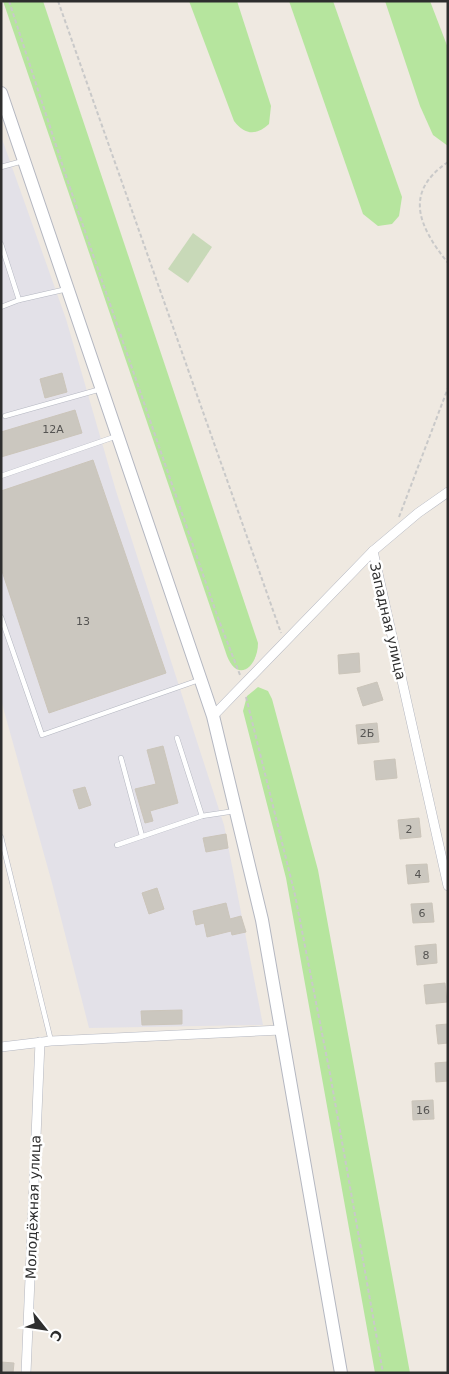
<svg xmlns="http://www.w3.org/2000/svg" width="449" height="1374" font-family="'DejaVu Sans',sans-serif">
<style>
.industrial{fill:#e3e1e8}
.green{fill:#b6e59e}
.cemetery{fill:#c8d9b8}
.building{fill:#cbc7bf;stroke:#cbc5ba}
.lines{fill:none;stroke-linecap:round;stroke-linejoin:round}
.lane-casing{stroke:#b4b7c1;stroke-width:5.5}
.street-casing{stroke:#b4b7c1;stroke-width:10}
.secondary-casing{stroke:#b4b7c1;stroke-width:14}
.path{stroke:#c9c9c9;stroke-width:2;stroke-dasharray:4 2.5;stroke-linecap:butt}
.lane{stroke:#fff;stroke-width:4.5}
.street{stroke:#fff;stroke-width:9}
.secondary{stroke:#fff;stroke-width:12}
.labels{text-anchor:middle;stroke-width:5;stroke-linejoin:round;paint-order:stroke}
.number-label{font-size:11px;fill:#555452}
.street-label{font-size:14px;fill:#2e2e2e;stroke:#fff}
</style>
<rect width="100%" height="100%" fill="#efe9e1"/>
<path class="industrial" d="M1,136L66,319L116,491L224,825L263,1025L89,1028L52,883L1,700Z"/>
<g class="green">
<path d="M3,1H43L258,643C258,666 238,684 227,656Z"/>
<path d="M189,1H237L271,106L269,124C256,136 245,135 234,121Z"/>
<path d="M289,1H333L402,197L399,216L392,224L378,226L363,214Z"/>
<path d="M385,1H430L448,48V146L433,135L420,106Z"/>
<path d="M258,687L268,691L272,699L318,870L410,1373H375L286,878L243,711L247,696Z"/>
</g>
<path class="cemetery" d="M193,233L212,247L188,283L168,269Z"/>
<g class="building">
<path d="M62,373L67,392L45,398L40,379Z"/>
<path d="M75,410L82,433L1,457V432Z"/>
<path d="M93,460L166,673L49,713L1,568V491Z"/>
<path d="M359,653L360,672L339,674L338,655Z"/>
<path d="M377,682L383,700L363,706L357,688Z"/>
<path d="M377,723L379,742L358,744L356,725Z"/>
<path d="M163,746L178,803L150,811L153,821L145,823L135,789L156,784L147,750Z"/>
<path d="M395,759L397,778L376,780L374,761Z"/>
<path d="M85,787L91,805L79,809L73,790Z"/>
<path d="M419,818L421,837L400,839L398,820Z"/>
<path d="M226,834L228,848L206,852L203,838Z"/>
<path d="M427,864L429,882L408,884L406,865Z"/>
<path d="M157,888L164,909L149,914L142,893Z"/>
<path d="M226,903L230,919L241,916L246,932L232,935L231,931L207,937L204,923L196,925L193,911Z"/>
<path d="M432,903L434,922L413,923L411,904Z"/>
<path d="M436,944L437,963L417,965L415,946Z"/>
<path d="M445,983L447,1002L426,1004L424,985Z"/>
<path d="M182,1010V1024L142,1025L141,1011Z"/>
<path d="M448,1024V1043L438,1044L436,1025Z"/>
<path d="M448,1062V1081L436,1082L435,1063Z"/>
<path d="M433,1100L434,1119L413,1120L412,1101Z"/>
<path d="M1,1362L14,1363L13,1373H1Z"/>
</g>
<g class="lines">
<g class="lane-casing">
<g id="lane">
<path d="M1,167L23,161"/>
<path d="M1,244L19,300"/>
<path d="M1,307L19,300L67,289"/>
<path d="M5,416L101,389"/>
<path d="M1,476L117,436"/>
<path d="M1,617L42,735L199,680"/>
<path d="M177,738L202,816L235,811"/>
<path d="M121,758L142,836"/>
<path d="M1,837L51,1041"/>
<path d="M117,845L202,816"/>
</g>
</g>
<g class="street-casing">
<g id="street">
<path d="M373,551L418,513L448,492"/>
<path d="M213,716L373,551L448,886"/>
<path d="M1,1047L51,1041L281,1030"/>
<path d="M26,1373L40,1042"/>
</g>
</g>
<g class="secondary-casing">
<path id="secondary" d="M1,93L213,716L262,920L341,1373"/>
</g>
<g class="path">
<path d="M9,1L67,179L218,618L240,675"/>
<path d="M58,1L281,633"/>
<path d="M448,162C402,193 420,228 448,263"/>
<path d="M399,517L448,388"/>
<path d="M246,697L295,895L330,1074L383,1373"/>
</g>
<use href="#lane" class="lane"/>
<use href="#street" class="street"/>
<use href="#secondary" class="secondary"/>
</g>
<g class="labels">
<g class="number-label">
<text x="53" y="433">12А</text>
<text x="83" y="625">13</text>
<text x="367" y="737">2Б</text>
<text x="409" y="833">2</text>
<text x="418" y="878">4</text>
<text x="422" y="917">6</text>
<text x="426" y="959">8</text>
<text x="423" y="1114">16</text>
</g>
<g class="street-label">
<text transform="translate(388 621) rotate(77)" y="5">Западная улица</text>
<text transform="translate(33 1207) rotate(-88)" y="5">Молодёжная улица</text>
</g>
</g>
<rect width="449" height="1374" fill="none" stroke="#2e2e2e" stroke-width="5"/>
<g transform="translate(45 1329) rotate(120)" stroke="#ffffff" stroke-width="4" paint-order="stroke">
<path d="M0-4L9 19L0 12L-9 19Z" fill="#2e2e2e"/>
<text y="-8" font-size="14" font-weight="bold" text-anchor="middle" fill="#2e2e2e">С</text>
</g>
</svg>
